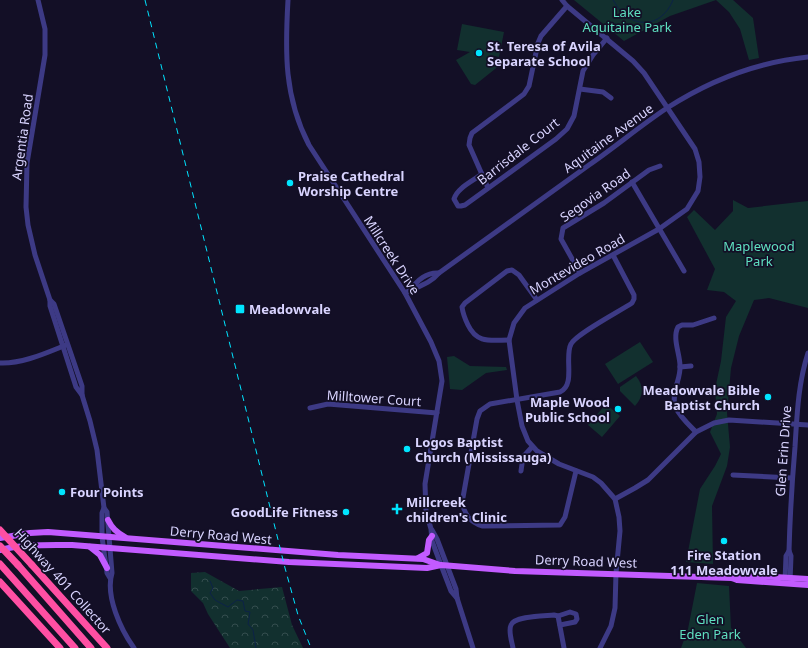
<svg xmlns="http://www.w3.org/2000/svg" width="808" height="648" font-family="'Noto Sans',sans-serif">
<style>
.forest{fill:url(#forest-crowns)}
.park{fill:#12302f}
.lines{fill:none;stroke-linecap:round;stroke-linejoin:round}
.stream{stroke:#0c2248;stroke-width:1}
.minor{stroke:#3d3a85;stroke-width:5}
.major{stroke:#c25bff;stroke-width:6}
.highway{stroke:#ff4fa3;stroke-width:7}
.rail{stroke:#00e5ff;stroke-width:1;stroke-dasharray:6 5;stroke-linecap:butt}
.highway-bridge{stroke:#ff4fa3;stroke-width:7}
.poi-dot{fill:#00e5ff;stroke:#130f26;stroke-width:1.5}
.labels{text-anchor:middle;stroke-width:3.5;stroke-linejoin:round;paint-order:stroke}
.park-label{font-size:13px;fill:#5fe0c0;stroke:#130f26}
.poi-label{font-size:13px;font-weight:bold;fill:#d9d4ff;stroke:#130f26;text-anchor:start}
.street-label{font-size:13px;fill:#d9d4ff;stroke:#130f26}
</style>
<defs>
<pattern id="forest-crowns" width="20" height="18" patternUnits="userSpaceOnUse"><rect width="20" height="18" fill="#12302f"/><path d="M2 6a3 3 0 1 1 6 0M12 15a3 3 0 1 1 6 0" fill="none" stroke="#344d4e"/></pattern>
</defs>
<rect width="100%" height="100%" fill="#130f26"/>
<path class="forest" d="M205,572L239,591L282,587L292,625L303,648H230L208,614L203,603L191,591V573Z"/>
<g class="park">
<path d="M574,0H716L670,16L624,41Z"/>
<path d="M716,0H733L753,18L759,58L749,60L740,29L729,12Z"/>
<path d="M462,24L504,32L499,57L490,55L500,65L475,85L471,84L456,60L470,52L457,50Z"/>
<path d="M733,200L748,208L808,201V308L769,298L754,300L739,336L731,368L727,413L730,447L727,466L712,506L713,564L686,562L700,489L715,466L721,454L710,432L717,414L715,389L721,361L726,317L736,301L724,292L707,290L715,269L687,217L694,210L715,230L733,211Z"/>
<path d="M640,342L653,362L618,384L605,364Z"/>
<path d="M454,356L470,366L506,367L507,370L486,373L462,390L450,389L447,357Z"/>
<path d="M636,376C644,386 644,396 635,406L620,391V387Z"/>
<path d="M606,404L620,416L602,437L588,425Z"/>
<path d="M697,583L729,586L731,628L746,648H681L688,629Z"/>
</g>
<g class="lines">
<g class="stream">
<path d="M613,0C617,6 621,13 627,17C647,29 665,20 673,0"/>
<path d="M210,581L213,588L210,593L215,600L228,607L237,600L243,601L245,611L250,612L248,624L253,630L256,648"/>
</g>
<g class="minor">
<path d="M38,0L45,29V55L27,163L26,207L28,225L35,255L50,300L54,304L82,386V395L90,421L97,450L104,508L107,512L112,573C105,596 121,630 134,648"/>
<path d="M288,0C285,52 284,97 309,145L405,293L431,342L439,361L442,381L425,484L426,511L431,529L432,541L441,565L451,591L457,598"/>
<path d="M562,0L567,6L633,61L644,73L695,149L699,162L700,177L698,191L687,209L659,229L580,273L525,308L514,323L509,340L517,400L522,426L528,441L537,451L559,464L593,477L601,483L615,499L619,517L620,531L616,573L615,608L611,626L600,648"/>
<path d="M580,89L603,92L611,98"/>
<path d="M482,174C473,181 457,188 454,199L458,206H461L465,205L556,139L567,129L574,116L583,71L593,55L607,38"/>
<path d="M632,182L684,271"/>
<path d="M488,188L469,145L470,138L472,133L524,94L529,86L538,43L541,36L567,6"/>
<path d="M580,273L561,239L563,228L604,203L649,170L660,166"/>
<path d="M411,290C417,280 427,272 439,273"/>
<path d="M405,293C416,287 430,284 439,273C489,237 539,201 589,165C615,147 640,126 667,108C709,81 758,62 808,57"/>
<path d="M50,300V306L76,387L82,395"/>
<path d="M509,340C491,340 477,344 468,325C465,319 463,314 462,307L465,303L507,271L512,270L519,275L537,300"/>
<path d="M0,363C22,364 46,353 66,345"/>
<path d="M680,367L691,366"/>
<path d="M310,408L328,404L437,413"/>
<path d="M696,432C689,425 679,416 675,406C671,392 681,379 680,366C680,354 672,338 678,327L682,325H693L714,318"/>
<path d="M521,471L523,457L532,447"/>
<path d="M576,471L565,517L560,525L482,526C470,522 465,515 462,503L477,419L480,411L490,404L560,392C576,385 564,357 571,344C576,334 620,311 632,303L634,299V295L613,255"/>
<path d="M733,475L792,478"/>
<path d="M615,499L635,488L648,480L696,432L714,423L729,420L808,425"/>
<path d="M104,508L102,513V537L107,573L110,578"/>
<path d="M432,530L437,539L456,589L457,598L473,648"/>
<path d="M785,581L786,556L789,551"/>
<path d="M790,582L791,556L789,551C790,516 792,482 795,447C797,415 798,384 808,353"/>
<path d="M558,616L570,612L576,614L577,619L575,622L560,625"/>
<path d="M513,648C512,642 508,631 511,625C514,616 544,616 554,615L558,616L564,648"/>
</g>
<g class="major">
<path d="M108,520C112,528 116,532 125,537"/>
<path d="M0,538L30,533L48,532L338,555L423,559L440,565"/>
<path d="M90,547L100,555L107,568"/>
<path d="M0,550C24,544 47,545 72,545L289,562L427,568L441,565L515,571L732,578L737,580L808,585"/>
<path d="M418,558L427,553L429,540L432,536"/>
<path d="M732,578L736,575H741L808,579"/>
</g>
<g class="highway">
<path d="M0,564L75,648"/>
<path d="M18,565L91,648"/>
<path d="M32,565L107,648"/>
<path d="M0,582L60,648"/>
</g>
<path class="rail" d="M145,0L285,568L298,615L311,648"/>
<g class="highway-bridge">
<path d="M0,530L32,565"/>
<path d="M0,546L18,565"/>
</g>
</g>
<g class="poi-dot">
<circle cx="479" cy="53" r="4"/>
<circle cx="290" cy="183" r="4"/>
<rect x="235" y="304" width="10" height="10" rx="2"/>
<circle cx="768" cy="397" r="4"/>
<circle cx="618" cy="409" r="4"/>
<circle cx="407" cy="449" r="4"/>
<circle cx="62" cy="492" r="4"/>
<path d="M395 503h4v4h4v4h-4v4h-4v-4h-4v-4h4z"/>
<circle cx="346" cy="512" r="4"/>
<circle cx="724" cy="541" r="4"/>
</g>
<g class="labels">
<g class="park-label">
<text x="627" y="17">Lake<tspan x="627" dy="15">Aquitaine Park</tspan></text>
<text x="759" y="251">Maplewood<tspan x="759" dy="15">Park</tspan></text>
<text x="710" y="624">Glen<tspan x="710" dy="15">Eden Park</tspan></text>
</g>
<g class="poi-label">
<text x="487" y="51">St. Teresa of Avila<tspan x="487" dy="15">Separate School</tspan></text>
<text x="298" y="181">Praise Cathedral<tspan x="298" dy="15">Worship Centre</tspan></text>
<text x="249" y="314">Meadowvale</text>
<text x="760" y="395" text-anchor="end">Meadowvale Bible<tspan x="760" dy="15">Baptist Church</tspan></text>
<text x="610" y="407" text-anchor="end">Maple Wood<tspan x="610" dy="15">Public School</tspan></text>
<text x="415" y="447">Logos Baptist<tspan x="415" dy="15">Church (Mississauga)</tspan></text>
<text x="70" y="497">Four Points</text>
<text x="406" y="507">Millcreek<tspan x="406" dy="15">children's Clinic</tspan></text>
<text x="338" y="517" text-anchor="end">GoodLife Fitness</text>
<text x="724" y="560" text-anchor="middle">Fire Station<tspan x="724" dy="15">111 Meadowvale</tspan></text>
</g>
<g class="street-label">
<text transform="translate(22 137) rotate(-82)" y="5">Argentia Road</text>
<text transform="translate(608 138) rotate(-36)" y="5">Aquitaine Avenue</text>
<text transform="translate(518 151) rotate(-38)" y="5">Barrisdale Court</text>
<text transform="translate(595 195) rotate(-35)" y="5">Segovia Road</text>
<text transform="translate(392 255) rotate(57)" y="5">Millcreek Drive</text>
<text transform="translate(577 264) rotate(-30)" y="5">Montevideo Road</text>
<text transform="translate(374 398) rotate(4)" y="5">Milltower Court</text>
<text transform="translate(783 451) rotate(-86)" y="5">Glen Erin Drive</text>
<text transform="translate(221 535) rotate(5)" y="5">Derry Road West</text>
<text transform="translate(586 561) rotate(2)" y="5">Derry Road West</text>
<text transform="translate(63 581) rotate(48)" y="5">Highway 401 Collector</text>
</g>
</g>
</svg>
